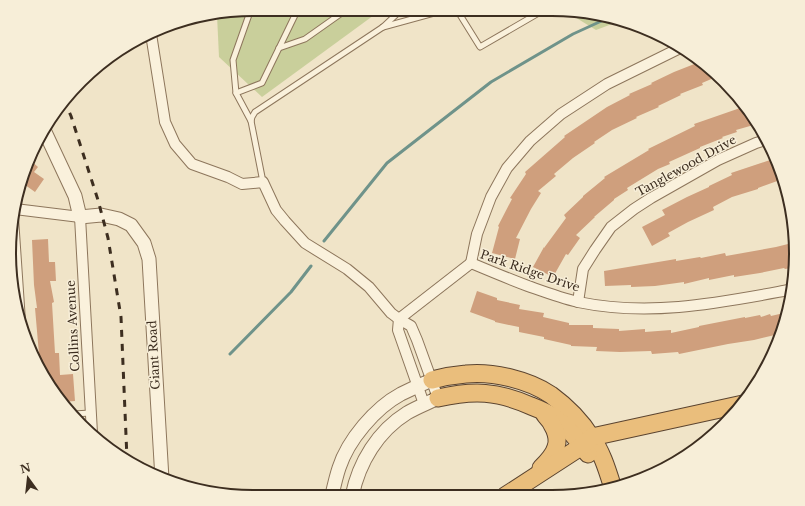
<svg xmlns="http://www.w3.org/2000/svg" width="805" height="506" font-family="'Libre Baskerville',serif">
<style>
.green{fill:#c9cf9b}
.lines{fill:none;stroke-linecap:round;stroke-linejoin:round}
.stream{stroke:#6f938a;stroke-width:3}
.building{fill:#cf9f7d}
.service-casing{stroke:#8d765c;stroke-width:7}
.minor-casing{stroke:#8d765c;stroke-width:12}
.tertiary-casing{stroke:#8d765c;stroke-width:15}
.trunk-casing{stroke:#5b4430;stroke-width:19}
.service{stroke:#faf1dc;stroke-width:5}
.minor{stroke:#faf1dc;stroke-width:10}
.tertiary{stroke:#faf1dc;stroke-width:13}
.trunk{stroke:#eabe7c;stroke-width:17}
.rail{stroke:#3d2e20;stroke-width:3;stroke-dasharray:7 7;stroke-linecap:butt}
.labels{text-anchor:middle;stroke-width:3;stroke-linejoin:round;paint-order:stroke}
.street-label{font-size:12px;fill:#3d2e20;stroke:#f7eed8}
.rim{fill:none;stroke:#3d2e20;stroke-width:2}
</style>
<rect width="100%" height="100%" fill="#f0e4c8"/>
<g class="green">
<path d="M253,9L381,10L262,97L219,57L217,15Z"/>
<path d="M565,11H584L620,21L596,30Z"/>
</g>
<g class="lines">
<g class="stream">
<path d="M324,241L387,163L491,82L573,34L608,18"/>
<path d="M230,354L291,292L311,266"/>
</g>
</g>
<g class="building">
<path d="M702,61L716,77L702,83L703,85L680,94L681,95L658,106L659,107L636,117L637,118L612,130L594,142L595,143L573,158L554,174L556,176L538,191L541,193L531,209L516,238L520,239L515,259L492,253L499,227L498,226L512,199L510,198L526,174L525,172L565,137L564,136L607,107L630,95L629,94L652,84L651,83L674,72Z"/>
<path d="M743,107L757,124L736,130L737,132L722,137L723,138L700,147V148L669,162L670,164L658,169L627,188L628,190L614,199V200L594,217H595L576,235L580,238L568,255L566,254L553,277L533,267L544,247V248L566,218L564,215L583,197V196L605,178L604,177L649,150L648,149L695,126L694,124Z"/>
<path d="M773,159L780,180L758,188V189L732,197L713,207L714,210L688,222L668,233L670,236L652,246L642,227L665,215L662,210L687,197L709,187V186L732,175L731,173Z"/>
<path d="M30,160L38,167L34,172L44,179L35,192L21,182L22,174Z"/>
<path d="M48,239L49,262H55L56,281H50L54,302L52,303L55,353H59L60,375L73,374L75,401L63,402L60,399V394L56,395L50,388L38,361L37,354H39L35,308H37L34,285L32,240Z"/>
<path d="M792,243L791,268L785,269L784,268L760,273L734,277V275L709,280V278L684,284V282L655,286L631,287V285L605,286L604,271L676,259V261L700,257L701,258L725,253L726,256L776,247Z"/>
<path d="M477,291L497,298V300L520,305L519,309L544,313L543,317L569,323V325H593V328L619,329V331L645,329V332L671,330V333L699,327V326L745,317V318L760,315L761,317L770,314L771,316L788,312V316L779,334L754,340L728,344L679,354L678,352L652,354L651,351L620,352L596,351L597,347L571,346V345L544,339V337L519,332V327L495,322V321L470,312Z"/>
</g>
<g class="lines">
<g class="service-casing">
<g id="service">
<path d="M457,10L480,47L542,11"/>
<path d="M383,27L445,10"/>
<path d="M279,48L305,39L346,10"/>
<path d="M236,93L262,83L298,9"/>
<path d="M251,121L236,93L233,60L251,9"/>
<path d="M263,182L251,121L252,117L255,112L383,27L401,10"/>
<path d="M74,414L90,413"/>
</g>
</g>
<g class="minor-casing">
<g id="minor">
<path d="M151,34L165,122L175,144L192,164L228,177L242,184L263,182L276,210L285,221L305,243L347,269L369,287L391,313L399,319L411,326L417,340L438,398"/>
<path d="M15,209L80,217L92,433"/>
<path d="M13,218L20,321"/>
<path d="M471,263C490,271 509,279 528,286C545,292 561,298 578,302C650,317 718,303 789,290"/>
<path d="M471,263L477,234L491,197L507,168L530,141L561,114L607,84L680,48"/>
<path d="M578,302L583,269L595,250L611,227L634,209L651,198L718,160L756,143L766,140"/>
<path d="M399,319L471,263"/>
<path d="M399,319L398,330L424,404"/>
</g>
</g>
<g class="tertiary-casing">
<g id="tertiary">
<path d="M45,132L75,196L80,217"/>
<path d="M80,217L101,215L119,219L131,225L144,243L149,259L162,479"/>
<path d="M332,495C334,486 336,477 339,468C348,440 375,408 401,394C411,389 422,384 432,380"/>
<path d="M352,496C359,462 378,431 407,413C417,407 428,403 438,398"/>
</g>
</g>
<g class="trunk-casing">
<g id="trunk">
<path d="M432,380C443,377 454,375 466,374C492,371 529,380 551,395C566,406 581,421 591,437C601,450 607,469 612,485"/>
<path d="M438,398C474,390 497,391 531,406C539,409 548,413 555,418C569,428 579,441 588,454"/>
<path d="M541,468C547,462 554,455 556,447C560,436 552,422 545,415"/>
<path d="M505,496L582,446L592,437L743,404"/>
</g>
</g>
<use href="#service" class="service"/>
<use href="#minor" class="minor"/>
<use href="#tertiary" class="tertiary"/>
<use href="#trunk" class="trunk"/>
<path class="rail" d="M64,100L71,116L98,200L108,238L121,317L127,459"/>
</g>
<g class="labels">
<g class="street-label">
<text transform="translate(686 166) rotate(-29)" y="4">Tanglewood Drive</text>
<text transform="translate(530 271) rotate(19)" y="4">Park Ridge Drive</text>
<text transform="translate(73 326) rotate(-93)" y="4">Collins Avenue</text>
<text transform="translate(154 355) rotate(-93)" y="4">Giant Road</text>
</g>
</g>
<path d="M0 0H805V506H0ZM253 16H552A237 237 0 0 1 789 253V253A237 237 0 0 1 552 490H253A237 237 0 0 1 16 253V253A237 237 0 0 1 253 16Z" fill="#f7eed8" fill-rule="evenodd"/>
<path class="rim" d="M253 16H552A237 237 0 0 1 789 253V253A237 237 0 0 1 552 490H253A237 237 0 0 1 16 253V253A237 237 0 0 1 253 16Z"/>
<g transform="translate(28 478) rotate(345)" stroke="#f7eed8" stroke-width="3" paint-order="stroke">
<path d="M0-3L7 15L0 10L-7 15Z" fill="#3d2e20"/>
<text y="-6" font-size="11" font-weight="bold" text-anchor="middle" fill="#3d2e20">N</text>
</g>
</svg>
